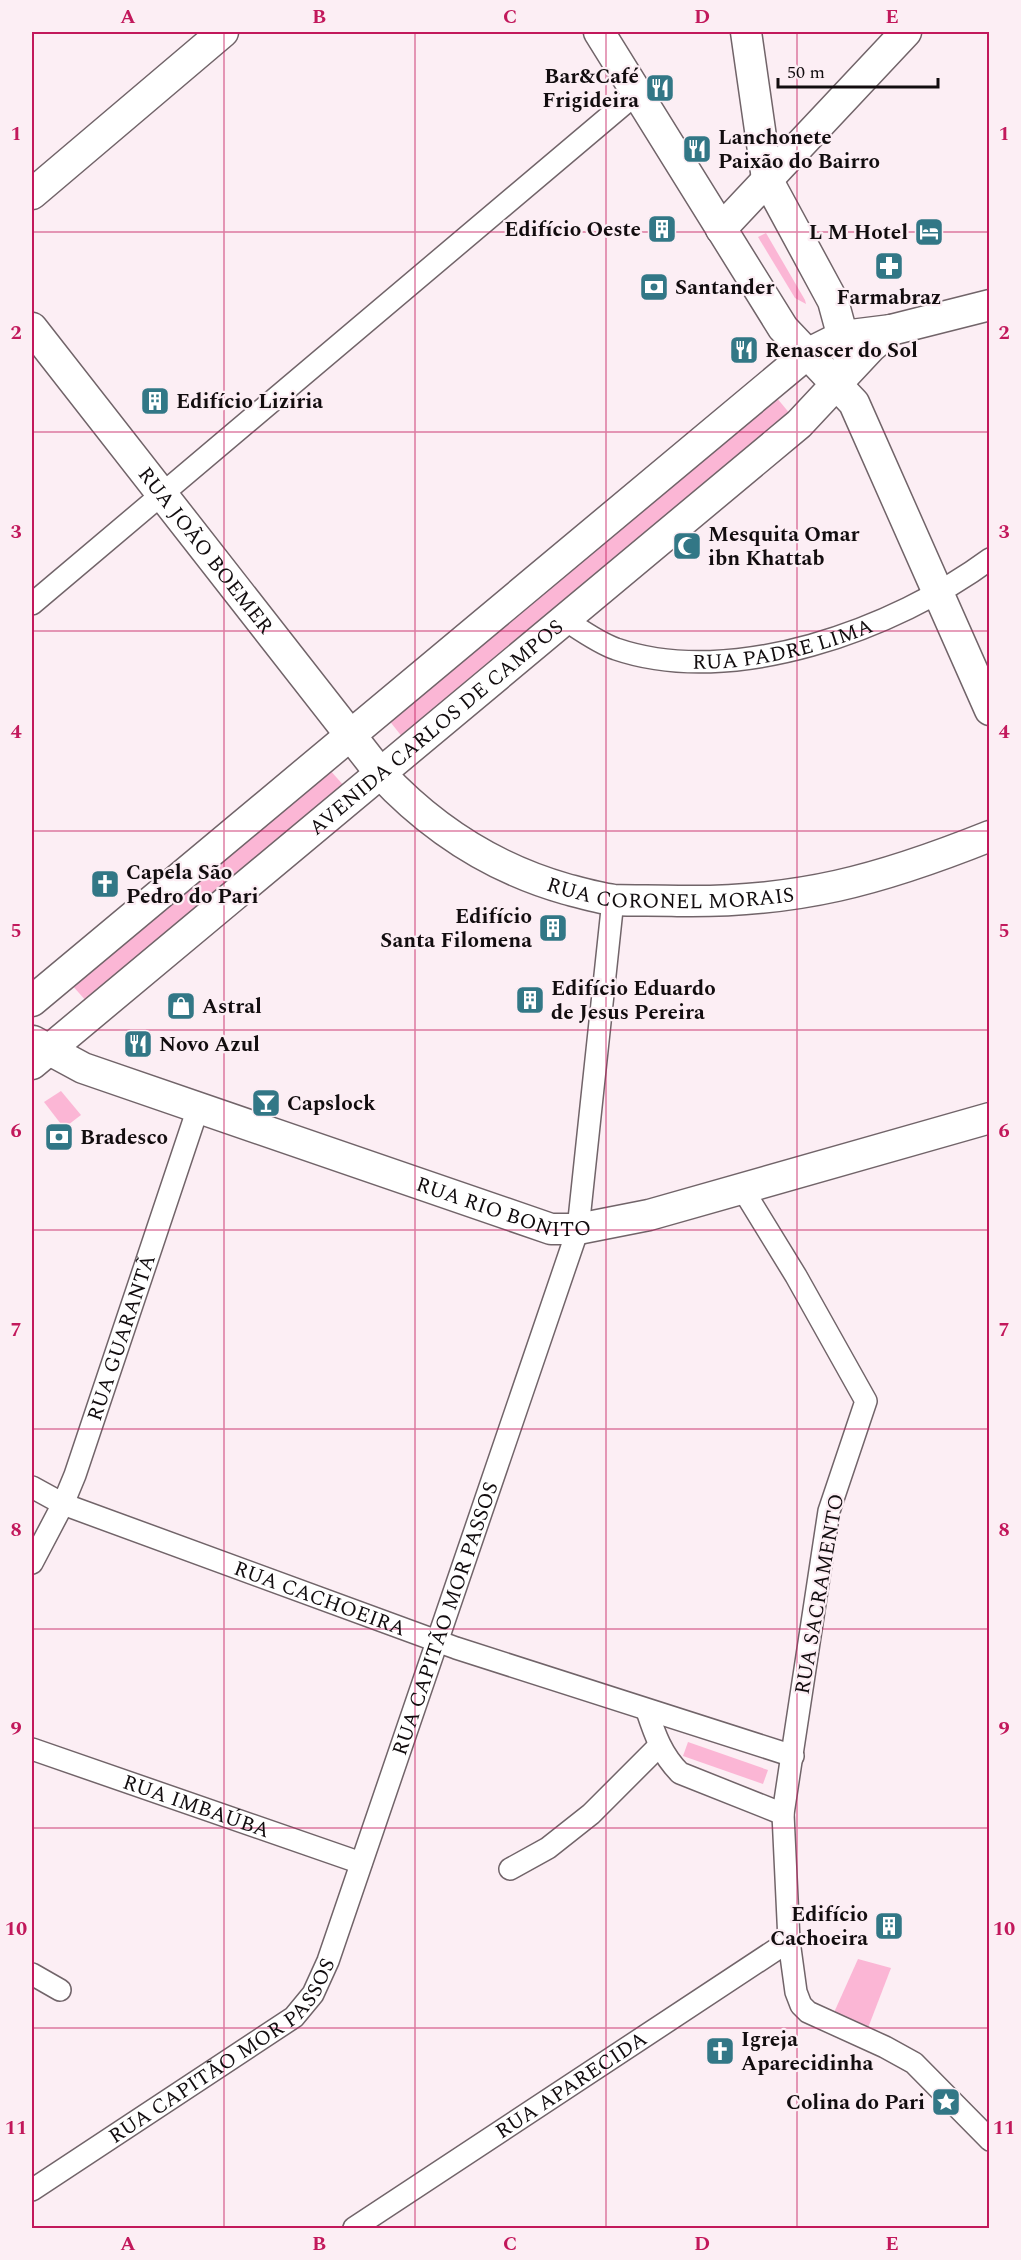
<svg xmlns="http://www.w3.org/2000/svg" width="1021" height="2260" font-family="Spectral,serif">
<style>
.green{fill:#fbb6d5}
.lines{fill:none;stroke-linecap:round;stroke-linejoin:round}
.street-casing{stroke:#716469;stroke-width:24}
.secondary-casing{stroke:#716469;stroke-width:33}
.street{stroke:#fff;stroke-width:21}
.secondary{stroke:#fff;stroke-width:30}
.grid{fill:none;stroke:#c2185b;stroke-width:1.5;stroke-opacity:0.55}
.labels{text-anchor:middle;stroke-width:4.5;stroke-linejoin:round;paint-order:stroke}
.poi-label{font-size:21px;font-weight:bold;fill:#120d0f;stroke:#fceef4;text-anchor:start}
.street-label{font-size:21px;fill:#120d0f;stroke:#fceef4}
.neatline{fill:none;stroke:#c2185b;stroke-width:2}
.grid-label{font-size:20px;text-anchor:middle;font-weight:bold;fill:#c2185b}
</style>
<rect width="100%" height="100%" fill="#fceef4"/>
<g class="green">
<path d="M766,233L805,300L806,304L795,298L758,237Z"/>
<path d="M776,397L791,415L403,738L388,719Z"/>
<path d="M329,769L345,787L87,1002L71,984Z"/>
<path d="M61,1091L81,1115L64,1128L44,1102Z"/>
<path d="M688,1742L768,1770L763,1784L683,1756Z"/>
<path d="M858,1959L891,1968L868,2028L832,2017Z"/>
</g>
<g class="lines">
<g class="street-casing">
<g id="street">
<path d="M32,604L637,93"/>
<path id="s1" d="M564,619C581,630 597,642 616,649C733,689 895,629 990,559"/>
<path d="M742,1188L796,1276L866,1401L829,1511L783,1814L789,1941L796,1992L801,2005L808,2012L885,2047L914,2063L990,2140"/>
<path id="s2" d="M32,1487L63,1504L456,1648L793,1756"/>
<path id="s3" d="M32,1563L63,1504L75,1475L198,1108"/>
<path d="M647,1711C655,1735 662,1755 680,1773L783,1814"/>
<path id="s4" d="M32,1749L361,1863"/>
<path d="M510,1869L548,1848L591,1814L659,1746"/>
<path d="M32,1974L60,1990"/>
<path id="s5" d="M32,2190L294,2017L313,1994L328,1961L578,1229L613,900"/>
<path id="s6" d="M354,2228L789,1941"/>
</g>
</g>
<g class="secondary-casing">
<g id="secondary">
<path d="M599,32L783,328L854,403L990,710"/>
<path d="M746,32L767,179L833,301L848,356"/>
<path d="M32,194L223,32"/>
<path d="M721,229L906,32"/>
<path id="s7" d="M32,328L380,773C432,829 492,868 566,889C581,893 598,898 614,900C635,901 657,900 678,901C797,903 880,880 990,836"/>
<path d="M32,1001L807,354L843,336L891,330L990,305"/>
<path id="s8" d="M33,1041L83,1068L551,1229H578L649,1215L990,1118"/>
<path id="s9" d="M32,1064L799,424L871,347L891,330"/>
</g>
</g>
<use href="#street" class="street"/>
<use href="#secondary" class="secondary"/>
</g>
<path class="grid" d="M224,32V2228M415,32V2228M606,32V2228M797,32V2228M32,232H990M32,432H990M32,631H990M32,831H990M32,1030H990M32,1230H990M32,1429H990M32,1629H990M32,1828H990M32,2028H990"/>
<defs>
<g id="restaurant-square" transform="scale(1.5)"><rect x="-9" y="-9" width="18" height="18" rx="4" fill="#327786" stroke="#fceef4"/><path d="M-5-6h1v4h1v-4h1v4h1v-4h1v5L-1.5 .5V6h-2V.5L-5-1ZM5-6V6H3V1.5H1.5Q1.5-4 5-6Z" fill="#fff"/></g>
<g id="building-square" transform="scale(1.5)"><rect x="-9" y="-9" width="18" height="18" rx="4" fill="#327786" stroke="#fceef4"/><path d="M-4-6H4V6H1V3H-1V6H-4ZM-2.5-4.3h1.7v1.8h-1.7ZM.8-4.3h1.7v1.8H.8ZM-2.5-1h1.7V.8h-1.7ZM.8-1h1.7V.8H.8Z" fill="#fff"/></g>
<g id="hotel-square" transform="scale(1.5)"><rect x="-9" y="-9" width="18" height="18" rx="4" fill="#327786" stroke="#fceef4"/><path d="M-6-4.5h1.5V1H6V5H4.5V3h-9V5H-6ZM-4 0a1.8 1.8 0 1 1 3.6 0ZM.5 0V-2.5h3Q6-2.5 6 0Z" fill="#fff"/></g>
<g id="pharmacy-square" transform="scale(1.5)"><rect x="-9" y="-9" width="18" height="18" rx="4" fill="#327786" stroke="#fceef4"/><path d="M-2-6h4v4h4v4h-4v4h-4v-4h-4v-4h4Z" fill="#fff"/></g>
<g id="bank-square" transform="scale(1.5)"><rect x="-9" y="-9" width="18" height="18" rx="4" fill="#327786" stroke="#fceef4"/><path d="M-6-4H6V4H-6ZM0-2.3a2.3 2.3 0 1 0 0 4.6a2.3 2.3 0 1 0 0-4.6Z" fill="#fff"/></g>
<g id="mosque-square" transform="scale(1.5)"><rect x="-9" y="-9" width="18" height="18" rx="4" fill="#327786" stroke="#fceef4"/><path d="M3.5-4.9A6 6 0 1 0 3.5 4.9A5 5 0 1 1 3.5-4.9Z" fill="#fff"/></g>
<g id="church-square" transform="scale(1.5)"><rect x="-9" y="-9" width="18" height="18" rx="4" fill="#327786" stroke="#fceef4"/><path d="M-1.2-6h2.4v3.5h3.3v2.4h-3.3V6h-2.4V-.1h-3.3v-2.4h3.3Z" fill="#fff"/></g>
<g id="shop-square" transform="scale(1.5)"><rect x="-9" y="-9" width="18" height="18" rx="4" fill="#327786" stroke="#fceef4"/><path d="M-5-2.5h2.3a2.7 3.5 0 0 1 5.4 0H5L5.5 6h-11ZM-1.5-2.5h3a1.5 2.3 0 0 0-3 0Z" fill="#fff"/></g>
<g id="bar-square" transform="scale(1.5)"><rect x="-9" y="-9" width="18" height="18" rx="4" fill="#327786" stroke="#fceef4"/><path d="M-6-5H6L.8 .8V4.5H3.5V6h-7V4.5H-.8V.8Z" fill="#fff"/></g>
<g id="sight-square" transform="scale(1.5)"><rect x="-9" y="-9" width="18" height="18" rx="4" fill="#327786" stroke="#fceef4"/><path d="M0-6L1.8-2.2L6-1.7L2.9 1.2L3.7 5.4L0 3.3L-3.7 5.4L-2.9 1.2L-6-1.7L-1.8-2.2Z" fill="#fff"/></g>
</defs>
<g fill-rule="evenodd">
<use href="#restaurant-square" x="660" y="88"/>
<use href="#restaurant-square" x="697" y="149"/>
<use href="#building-square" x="662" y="229"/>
<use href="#hotel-square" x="929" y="232"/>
<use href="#pharmacy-square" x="889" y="266"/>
<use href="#bank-square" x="654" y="287"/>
<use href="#restaurant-square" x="744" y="350"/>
<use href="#building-square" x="155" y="401"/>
<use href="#mosque-square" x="687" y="546"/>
<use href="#church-square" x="105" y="884"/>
<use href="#building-square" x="553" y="928"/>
<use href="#building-square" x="530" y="1000"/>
<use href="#shop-square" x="181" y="1006"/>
<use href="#restaurant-square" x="138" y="1044"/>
<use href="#bar-square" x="266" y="1103"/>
<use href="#bank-square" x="59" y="1137"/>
<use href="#building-square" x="889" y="1926"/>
<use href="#church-square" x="720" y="2051"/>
<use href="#sight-square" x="946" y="2102"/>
</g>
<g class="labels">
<g class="poi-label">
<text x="639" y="83" text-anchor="end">Bar&amp;Café<tspan x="639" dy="24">Frigideira</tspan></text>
<text x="718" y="144">Lanchonete<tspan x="718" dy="24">Paixão do Bairro</tspan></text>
<text x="641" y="236" text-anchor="end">Edifício Oeste</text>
<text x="908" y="239" text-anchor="end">L M Hotel</text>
<text x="675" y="294">Santander</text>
<text x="889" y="304" text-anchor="middle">Farmabraz</text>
<text x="765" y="357">Renascer do Sol</text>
<text x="176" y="408">Edifício Liziria</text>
<text x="708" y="541">Mesquita Omar<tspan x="708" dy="24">ibn Khattab</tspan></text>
<text x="126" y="879">Capela São<tspan x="126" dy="24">Pedro do Pari</tspan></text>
<text x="532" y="923" text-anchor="end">Edifício<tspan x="532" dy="24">Santa Filomena</tspan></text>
<text x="551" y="995">Edifício Eduardo<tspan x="551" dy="24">de Jesus Pereira</tspan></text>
<text x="202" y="1013">Astral</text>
<text x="159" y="1051">Novo Azul</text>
<text x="287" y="1110">Capslock</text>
<text x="80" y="1144">Bradesco</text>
<text x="868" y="1921" text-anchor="end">Edifício<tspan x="868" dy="24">Cachoeira</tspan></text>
<text x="741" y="2046">Igreja<tspan x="741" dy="24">Aparecidinha</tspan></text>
<text x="925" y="2109" text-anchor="end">Colina do Pari</text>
</g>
<g class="street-label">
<text dy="7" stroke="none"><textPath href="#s7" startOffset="282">RUA JOÃO BOEMER</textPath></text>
<text dy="7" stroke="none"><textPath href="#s1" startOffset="230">RUA PADRE LIMA</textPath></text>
<text dy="7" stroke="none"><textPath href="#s9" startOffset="526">AVENIDA CARLOS DE CAMPOS</textPath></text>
<text dy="7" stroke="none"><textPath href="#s7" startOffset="892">RUA CORONEL MORAIS</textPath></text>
<text dy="7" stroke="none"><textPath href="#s8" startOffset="501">RUA RIO BONITO</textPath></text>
<text dy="7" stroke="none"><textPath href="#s3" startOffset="243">RUA GUARANTÃ</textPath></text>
<text transform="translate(819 1594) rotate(-80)" y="7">RUA SACRAMENTO</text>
<text dy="7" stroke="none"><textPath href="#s2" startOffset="309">RUA CACHOEIRA</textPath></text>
<text dy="7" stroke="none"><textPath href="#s5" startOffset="742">RUA CAPITÃO MOR PASSOS</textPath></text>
<text dy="7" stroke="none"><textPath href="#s4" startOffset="174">RUA IMBAÚBA</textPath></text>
<text dy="7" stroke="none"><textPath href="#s5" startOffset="238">RUA CAPITÃO MOR PASSOS</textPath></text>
<text dy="7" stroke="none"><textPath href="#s6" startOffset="260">RUA APARECIDA</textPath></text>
</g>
</g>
<rect width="1021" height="2260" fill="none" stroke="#fceef4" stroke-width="66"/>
<path d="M778 78v9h160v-9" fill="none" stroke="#120d0f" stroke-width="3"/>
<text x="787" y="78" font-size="18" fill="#120d0f" stroke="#fceef4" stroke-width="4.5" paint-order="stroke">50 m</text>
<rect x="33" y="33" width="955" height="2194" class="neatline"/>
<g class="grid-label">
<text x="128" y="23">A</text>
<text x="319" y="23">B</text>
<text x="510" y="23">C</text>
<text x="702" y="23">D</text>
<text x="892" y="23">E</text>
<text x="16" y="140">1</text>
<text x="1004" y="140">1</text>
<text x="16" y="339">2</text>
<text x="1004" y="339">2</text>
<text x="16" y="538">3</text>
<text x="1004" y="538">3</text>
<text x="16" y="738">4</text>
<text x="1004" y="738">4</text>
<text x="16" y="937">5</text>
<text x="1004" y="937">5</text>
<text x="16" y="1137">6</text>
<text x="1004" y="1137">6</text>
<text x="16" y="1336">7</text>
<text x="1004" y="1336">7</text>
<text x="16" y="1536">8</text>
<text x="1004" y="1536">8</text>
<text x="16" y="1735">9</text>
<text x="1004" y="1735">9</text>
<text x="16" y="1935">10</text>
<text x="1004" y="1935">10</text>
<text x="16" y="2134">11</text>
<text x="1004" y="2134">11</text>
<text x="128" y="2250">A</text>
<text x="319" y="2250">B</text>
<text x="510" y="2250">C</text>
<text x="702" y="2250">D</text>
<text x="892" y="2250">E</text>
</g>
</svg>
